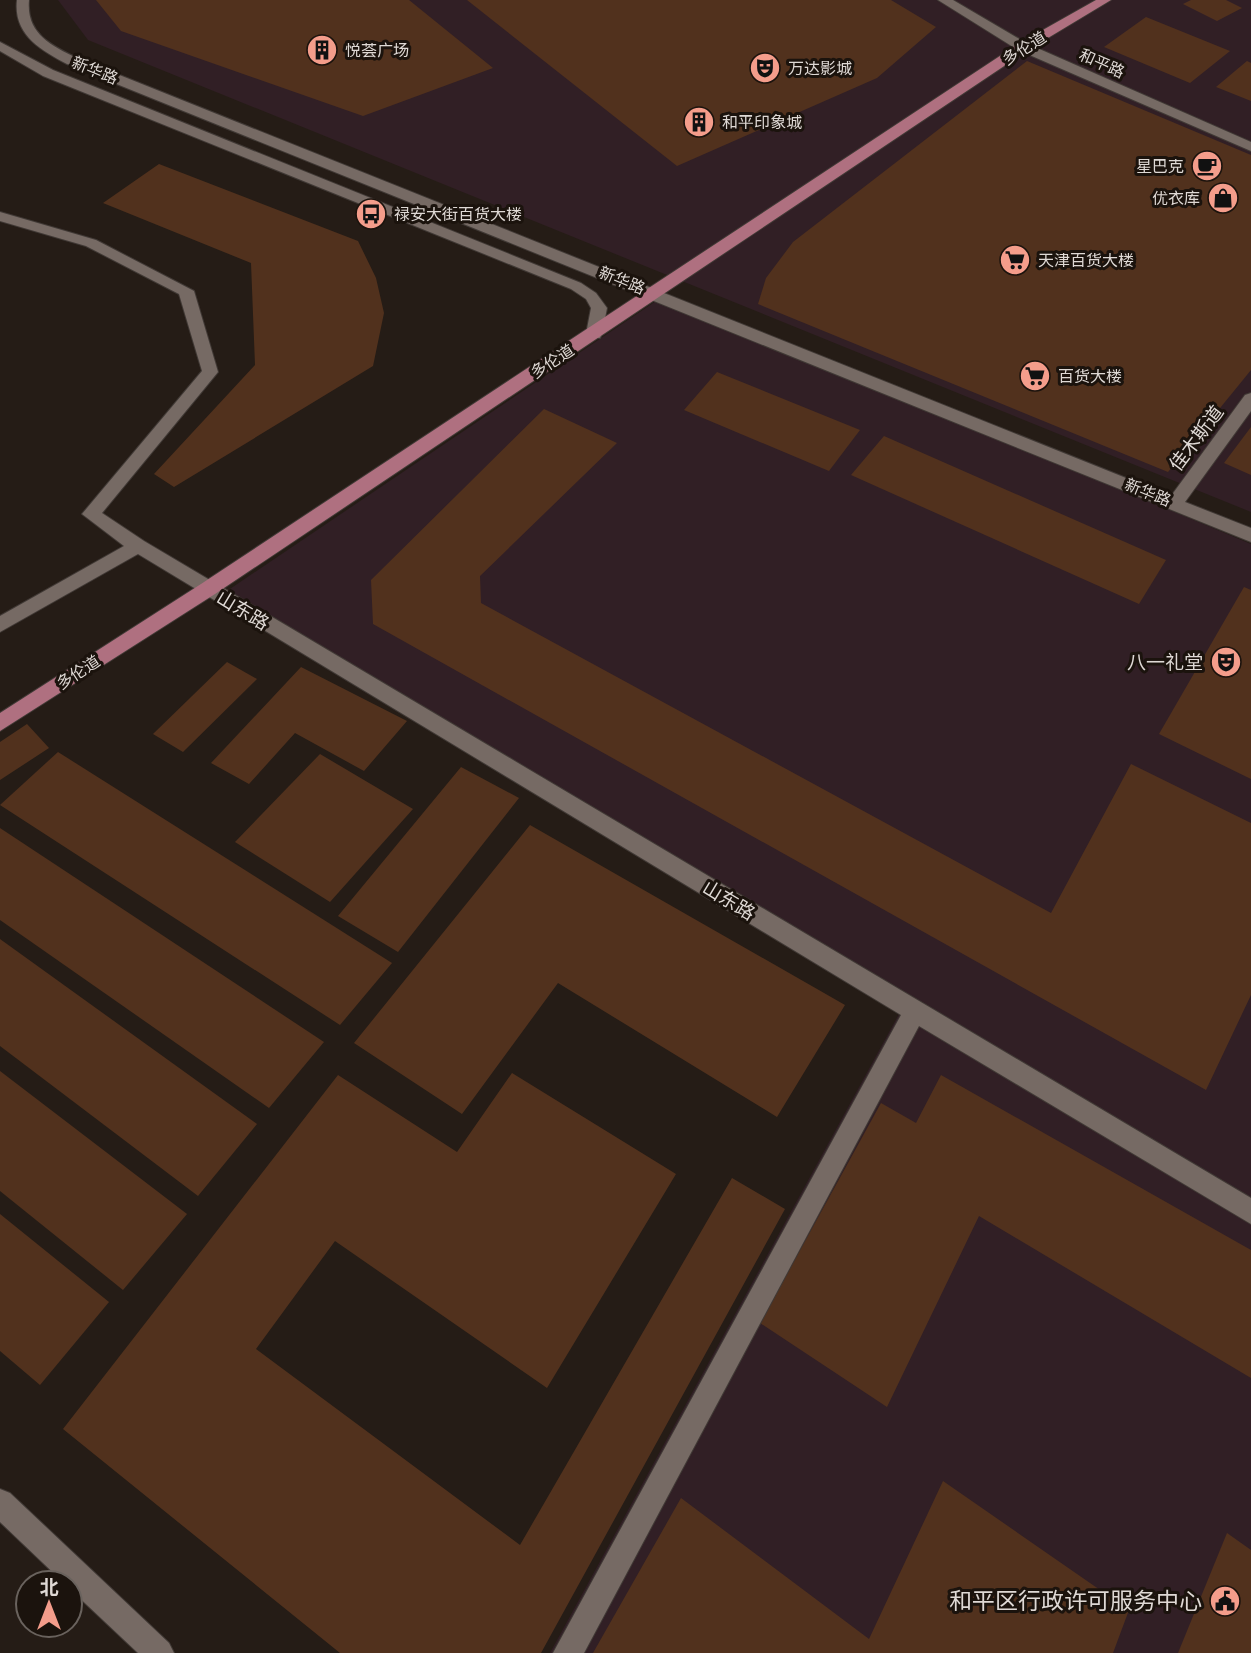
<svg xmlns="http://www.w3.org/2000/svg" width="1251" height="1653" font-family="'Open Sans','Noto Sans SC',sans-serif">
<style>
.commercial{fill:#311f25}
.building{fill:#51311d}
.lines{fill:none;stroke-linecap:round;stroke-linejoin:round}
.minor-casing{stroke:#403935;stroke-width:2}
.major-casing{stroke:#403935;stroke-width:2}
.minor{fill:#766a64;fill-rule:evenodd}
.major{fill:#af7080;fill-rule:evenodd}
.labels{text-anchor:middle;stroke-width:6;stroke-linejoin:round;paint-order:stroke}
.far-street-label{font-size:16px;fill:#dfd9d5;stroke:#1b130d}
.far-poi-label{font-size:16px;fill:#dfd9d5;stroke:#1b130d;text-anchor:start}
.street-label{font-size:19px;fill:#dfd9d5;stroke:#1b130d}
.poi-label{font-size:19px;fill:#dfd9d5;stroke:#1b130d;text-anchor:end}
.near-poi-label{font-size:23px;fill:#dfd9d5;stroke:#1b130d;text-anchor:end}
</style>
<rect width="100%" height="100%" fill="#251c16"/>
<g class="commercial">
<path d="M58,0H1251V512L88,40Z"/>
<path d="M662,297L1251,544V1653H550L905,1003L224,593Z"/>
</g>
<g class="building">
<path d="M96,0H409L493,68L363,116L121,31Z"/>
<path d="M467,0H891L936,27L877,78L677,166Z"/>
<path d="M1191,0H1226L1242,8L1217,21L1183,4Z"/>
<path d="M1146,17L1230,51L1190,83L1104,47Z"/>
<path d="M1027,61L1251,155V370L1168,472L758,304L766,278L793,242Z"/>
<path d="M1247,61L1251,63V101L1216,87Z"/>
<path d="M159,164L358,241L376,278L384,313L373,366L174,487L154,474L255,365L251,263L103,203Z"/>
<path d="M717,372L860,430L829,471L684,410Z"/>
<path d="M544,409L617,443L480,576L481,603L1051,913L1131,764L1251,823V995L1206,1090L373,624L371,580Z"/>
<path d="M1251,427V475L1224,463Z"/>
<path d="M884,436L1166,560L1139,604L851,475Z"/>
<path d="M1244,587L1251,590V779L1159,734Z"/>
<path d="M227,662L257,679L183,752L153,734Z"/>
<path d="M301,667L407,721L364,771L295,733L249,784L211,763Z"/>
<path d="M27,724L49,748L0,780V742Z"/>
<path d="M58,752L392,963L340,1025L0,805Z"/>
<path d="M320,754L413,809L330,902L235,842Z"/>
<path d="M461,767L519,798L398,952L338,916Z"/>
<path d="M530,825L845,1005L777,1117L558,983L462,1114L354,1043Z"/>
<path d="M0,828L324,1042L269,1108L0,920Z"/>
<path d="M0,939L257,1124L198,1196L0,1046Z"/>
<path d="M0,1071L187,1214L123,1290L0,1191Z"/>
<path d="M512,1073L676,1174L547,1388L335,1241L256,1349L520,1545L732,1178L785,1209L541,1653H340L63,1429L338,1075L457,1152Z"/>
<path d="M941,1075L1251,1250V1378L979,1216L887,1407L760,1323L881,1103L916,1123Z"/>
<path d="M0,1214L109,1302L40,1385L0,1351Z"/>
<path d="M943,1481L1129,1610L1113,1653H593L681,1498L869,1639Z"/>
<path d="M1227,1533L1251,1550V1653H1178Z"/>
</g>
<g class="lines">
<g class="minor-casing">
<g id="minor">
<path d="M17,0H29C26,33 50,45 77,58L1171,496L1245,395L1251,393V411L1185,502L1251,528V542L67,64C40,50 13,34 17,0Z"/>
<path d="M938,0H953L1028,44L1251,142V151L1018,50Z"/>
<path d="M0,42L53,70L581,283L596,293L607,308L602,334L600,338H588L586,334L591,308L586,299L571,289L43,76L0,51Z"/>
<path d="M0,212L96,240L194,291L218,372L102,513L144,541L1251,1198V1224L919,1026L584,1653H553L901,1015L138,554L0,632V616L124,546L82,514L202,371L179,294L86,246L0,221Z"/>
<path d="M0,1489L10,1493L169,1643L174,1653H138L70,1589V1583H64L0,1522Z"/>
</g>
</g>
<g class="major-casing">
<path id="major" d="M1096,0H1111L1028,50L215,594L0,731V713L201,584L1018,44Z"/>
</g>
<use href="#minor" class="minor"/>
<use href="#major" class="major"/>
</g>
<defs>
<g id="building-disc" transform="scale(1.575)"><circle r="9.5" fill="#f49d8b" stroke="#1b130d"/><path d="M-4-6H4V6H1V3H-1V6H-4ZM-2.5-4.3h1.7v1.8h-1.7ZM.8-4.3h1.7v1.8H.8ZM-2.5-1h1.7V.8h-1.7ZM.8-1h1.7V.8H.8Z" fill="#111"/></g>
<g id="theatre-disc" transform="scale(1.575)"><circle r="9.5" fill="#f49d8b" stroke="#1b130d"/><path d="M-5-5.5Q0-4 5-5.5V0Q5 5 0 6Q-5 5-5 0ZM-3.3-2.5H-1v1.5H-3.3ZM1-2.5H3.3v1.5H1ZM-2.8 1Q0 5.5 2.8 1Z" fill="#111"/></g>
<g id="cafe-disc" transform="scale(1.575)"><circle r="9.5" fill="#f49d8b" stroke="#1b130d"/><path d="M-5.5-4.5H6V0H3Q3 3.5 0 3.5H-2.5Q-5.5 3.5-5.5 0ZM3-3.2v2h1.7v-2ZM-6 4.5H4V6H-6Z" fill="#111"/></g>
<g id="shop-disc" transform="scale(1.575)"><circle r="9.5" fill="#f49d8b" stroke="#1b130d"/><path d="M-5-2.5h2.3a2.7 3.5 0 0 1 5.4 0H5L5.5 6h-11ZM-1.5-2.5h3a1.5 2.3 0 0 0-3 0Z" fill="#111"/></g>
<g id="bus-disc" transform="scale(1.575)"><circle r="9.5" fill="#f49d8b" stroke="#1b130d"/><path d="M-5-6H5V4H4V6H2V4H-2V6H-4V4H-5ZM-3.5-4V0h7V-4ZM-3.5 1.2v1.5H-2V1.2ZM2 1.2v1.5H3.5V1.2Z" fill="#111"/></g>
<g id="supermarket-disc" transform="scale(1.575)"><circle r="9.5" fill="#f49d8b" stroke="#1b130d"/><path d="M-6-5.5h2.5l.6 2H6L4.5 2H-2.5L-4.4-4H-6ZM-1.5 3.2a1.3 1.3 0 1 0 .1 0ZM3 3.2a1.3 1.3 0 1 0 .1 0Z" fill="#111"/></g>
<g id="civic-disc" transform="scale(1.575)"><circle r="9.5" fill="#f49d8b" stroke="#1b130d"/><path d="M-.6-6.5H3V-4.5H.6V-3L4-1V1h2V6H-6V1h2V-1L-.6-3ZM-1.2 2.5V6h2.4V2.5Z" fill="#111"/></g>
</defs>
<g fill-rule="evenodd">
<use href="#building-disc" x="322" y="50"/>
<use href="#theatre-disc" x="765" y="68"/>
<use href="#building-disc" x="699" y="122"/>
<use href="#cafe-disc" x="1207" y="166"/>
<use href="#shop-disc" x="1223" y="198"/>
<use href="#bus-disc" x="371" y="214"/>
<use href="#supermarket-disc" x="1015" y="260"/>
<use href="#supermarket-disc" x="1035" y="376"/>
<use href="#theatre-disc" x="1226" y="662"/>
<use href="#civic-disc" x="1225" y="1601"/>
</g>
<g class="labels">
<g class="far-street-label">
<text transform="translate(1024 48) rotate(-32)" y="6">多伦道</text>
<text transform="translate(1102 63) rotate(24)" y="6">和平路</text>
<text transform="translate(95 70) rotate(22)" y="6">新华路</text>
<text transform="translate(622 280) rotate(22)" y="6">新华路</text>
<text transform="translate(552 361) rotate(-33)" y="6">多伦道</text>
<text transform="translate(1148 492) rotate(22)" y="6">新华路</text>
<text transform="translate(78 672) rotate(-33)" y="6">多伦道</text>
</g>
<g class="far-poi-label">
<text x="345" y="56">悦荟广场</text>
<text x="788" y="74">万达影城</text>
<text x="722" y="128">和平印象城</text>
<text x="1184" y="172" text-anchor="end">星巴克</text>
<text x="1200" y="204" text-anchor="end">优衣库</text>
<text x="394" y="220">禄安大街百货大楼</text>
<text x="1038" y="266">天津百货大楼</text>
<text x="1058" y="382">百货大楼</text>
</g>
<g class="street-label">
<text transform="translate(1196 438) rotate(-53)" y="7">佳木斯道</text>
<text transform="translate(243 610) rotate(31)" y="7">山东路</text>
<text transform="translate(729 900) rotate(31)" y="7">山东路</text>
</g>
<g class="poi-label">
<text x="1203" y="669">八一礼堂</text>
</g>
<g class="near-poi-label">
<text x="1202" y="1609">和平区行政许可服务中心</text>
</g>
</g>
<g transform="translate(49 1604)"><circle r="33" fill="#1b130d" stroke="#69625d" stroke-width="2"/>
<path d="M0-5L12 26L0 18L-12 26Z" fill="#f49d8b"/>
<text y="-10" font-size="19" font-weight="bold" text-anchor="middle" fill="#dfd9d5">北</text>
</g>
</svg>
